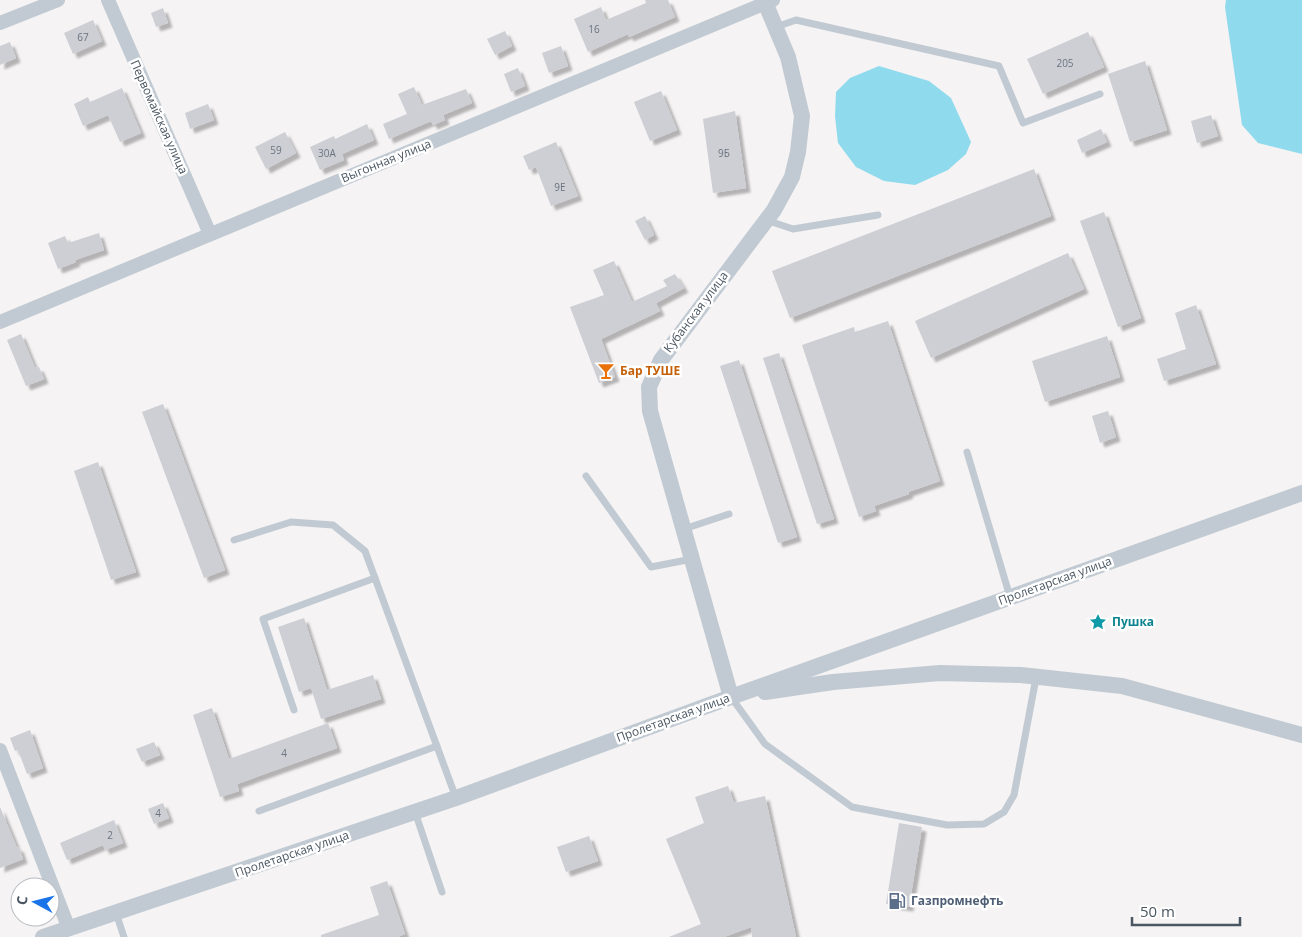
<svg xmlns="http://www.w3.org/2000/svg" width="1302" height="937" font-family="'Open Sans',sans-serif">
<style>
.water{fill:#90daee}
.building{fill:#cdcfd5;filter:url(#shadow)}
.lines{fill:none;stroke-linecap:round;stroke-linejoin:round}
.service{stroke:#c1cad2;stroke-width:7}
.minor{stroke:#c1cad2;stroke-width:14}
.tertiary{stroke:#c1cad2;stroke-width:16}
.labels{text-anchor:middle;stroke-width:5;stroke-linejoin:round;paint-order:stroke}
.number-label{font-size:10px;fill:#6b747e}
.street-label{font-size:12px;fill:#4a5661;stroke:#fff}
.food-label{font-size:12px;font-weight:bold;fill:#c56008;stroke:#fff;text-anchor:start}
.culture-label{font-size:12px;font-weight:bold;fill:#0d838f;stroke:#fff;text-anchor:start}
.service-label{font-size:12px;font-weight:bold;fill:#4e5e75;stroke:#fff;text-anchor:start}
</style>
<defs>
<filter id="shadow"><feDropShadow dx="4.5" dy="4.5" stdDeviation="1" flood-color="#0004"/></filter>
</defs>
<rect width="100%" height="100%" fill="#f5f3f3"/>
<g class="water">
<path d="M1226,0H1302V154L1258,143L1242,125L1225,7Z"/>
<path d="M879,66L929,81L951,98L971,142L966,154L948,170L915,185L884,181L856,167L838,143L835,116L836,92L850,78Z"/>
</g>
<g class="building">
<path d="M645,0H668L675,17L629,37L628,34L588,52L574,19L601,7L606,20L646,3Z"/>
<path d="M163,8L168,23L156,27L151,13Z"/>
<path d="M93,20L102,41L73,54L64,33Z"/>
<path d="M505,31L512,46L495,55L487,39Z"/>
<path d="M1088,32L1104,67L1043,94L1027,59Z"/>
<path d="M10,42L16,58L0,65V46Z"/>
<path d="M561,46L568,66L549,73L542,53Z"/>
<path d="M1145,61L1167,130L1130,142L1108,74Z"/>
<path d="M518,68L525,86L511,92L504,74Z"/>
<path d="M414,87L422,105L466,89L472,103L443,115L445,120L433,125L431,121L389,139L383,124L407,114L398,94Z"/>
<path d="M122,88L141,133L120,142L108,115L83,126L74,104L88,97L90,102Z"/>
<path d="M661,91L677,130L650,141L634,102Z"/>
<path d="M208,104L214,120L190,129L185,113Z"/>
<path d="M735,111L746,188L713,193L703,119Z"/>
<path d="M1211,115L1218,136L1197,143L1191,121Z"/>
<path d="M367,124L374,140L342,154L344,160L320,170L310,147L334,136L335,139Z"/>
<path d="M1101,129L1107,142L1082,153L1077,140Z"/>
<path d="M285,132L296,153L266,169L255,147Z"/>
<path d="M556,142L578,196L551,206L536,167L529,170L523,156Z"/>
<path d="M1034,169L1051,216L790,318L772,271Z"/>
<path d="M1104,212L1141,318L1118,327L1080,221Z"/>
<path d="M645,216L654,235L645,240L635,221Z"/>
<path d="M99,233L104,250L75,260L76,262L58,269L48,243L65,236L68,243Z"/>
<path d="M1068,253L1084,289L931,358L915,321Z"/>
<path d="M614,261L632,302L667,286L663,280L675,274L684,288L656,303L660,311L601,339L615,377L599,383L570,307L604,295L593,270Z"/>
<path d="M1196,305L1216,364L1164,381L1157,359L1186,349L1175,313Z"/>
<path d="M888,321L940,481L908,492L909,494L874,506L876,511L859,517L802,345L854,327L855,332Z"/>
<path d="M21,334L35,368L39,367L44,379L26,386L7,340Z"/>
<path d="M1107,336L1120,377L1045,402L1032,361Z"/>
<path d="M779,353L834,519L817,524L763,358Z"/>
<path d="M739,360L797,537L778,543L720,366Z"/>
<path d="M163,404L225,570L204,578L142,412Z"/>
<path d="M1108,411L1116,437L1100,443L1092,416Z"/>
<path d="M98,462L136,572L111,580L74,471Z"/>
<path d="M304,618L327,690L373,675L381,699L321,719L311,688L299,692L278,627Z"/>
<path d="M212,708L229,759L328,723L337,748L237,784L239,791L220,797L193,715Z"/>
<path d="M30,730L43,768L27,774L18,750L15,751L10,738Z"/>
<path d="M154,742L160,755L142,762L136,749Z"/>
<path d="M728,786L734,803L765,796L796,937H752L751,927L724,937H669L701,924L666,839L704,823L695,797Z"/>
<path d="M163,803L169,818L154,824L148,809Z"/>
<path d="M0,807L17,848L19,847L23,859L0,868Z"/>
<path d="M114,820L123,843L105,850L103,845L67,860L60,843Z"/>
<path d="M899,823L922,827L909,907L886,904Z"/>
<path d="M589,836L598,861L566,872L557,847Z"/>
<path d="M387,881L405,934L397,937H321V935L379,915L370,887Z"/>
</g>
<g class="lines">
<g class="service">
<path d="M776,27L796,20L999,66L1023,123L1100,94"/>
<path d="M766,220L793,229L878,215"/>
<path d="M967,452L1010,597"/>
<path d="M586,476L651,567L692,559"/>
<path d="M684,529L729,514"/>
<path d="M234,540L291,522L333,525L365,551L456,798"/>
<path d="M731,697L765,744L852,807L947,825L984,824L1004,812L1014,795L1036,678"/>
<path d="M294,710L263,619L375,578"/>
<path d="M259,811L437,746"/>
<path d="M415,812L442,892"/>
<path d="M116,913L124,937"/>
</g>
<g class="minor">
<path d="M108,0L210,234"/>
<path d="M0,23L58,0"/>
<path d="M0,322L773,0"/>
<path d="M0,750L69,929"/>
</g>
<g class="tertiary">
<path d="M765,692L833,682L940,673L1021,675L1122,686L1302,735"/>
<path d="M731,697L650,411L649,387L661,360L774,210L792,177L798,152L802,116L788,57L764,0"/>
<path d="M43,937L456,798L731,697L1302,493"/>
</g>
</g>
<defs>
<g id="bar-bare" transform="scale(1.35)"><path d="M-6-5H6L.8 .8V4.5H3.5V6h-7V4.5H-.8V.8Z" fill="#e8710a" stroke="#fff" stroke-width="2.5" paint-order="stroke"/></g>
<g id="sight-bare" transform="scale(1.35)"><path d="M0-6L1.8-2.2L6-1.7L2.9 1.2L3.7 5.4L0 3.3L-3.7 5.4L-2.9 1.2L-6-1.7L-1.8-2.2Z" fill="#0f9aa8" stroke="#fff" stroke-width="2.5" paint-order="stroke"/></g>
<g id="fuel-bare" transform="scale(1.35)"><path d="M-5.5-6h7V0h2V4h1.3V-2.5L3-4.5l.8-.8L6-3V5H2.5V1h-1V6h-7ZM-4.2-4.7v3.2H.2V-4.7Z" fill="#5c6f8a" stroke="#fff" stroke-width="2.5" paint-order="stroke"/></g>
</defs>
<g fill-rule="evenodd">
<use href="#bar-bare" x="606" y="371"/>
<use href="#sight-bare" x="1098" y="622"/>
<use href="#fuel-bare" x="897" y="901"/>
</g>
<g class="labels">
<g class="number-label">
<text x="594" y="33">16</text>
<text x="83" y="41">67</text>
<text x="1065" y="67">205</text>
<text x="276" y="154">59</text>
<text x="327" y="157">30А</text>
<text x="724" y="157">9Б</text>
<text x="560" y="191">9Е</text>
<text x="284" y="757">4</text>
<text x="158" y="817">4</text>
<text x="110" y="839">2</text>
</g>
<g class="street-label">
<text transform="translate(159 117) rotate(66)" y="4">Первомайская улица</text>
<text transform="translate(386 161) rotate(-22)" y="4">Выгонная улица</text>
<text transform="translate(696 312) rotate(-53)" y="4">Кубанская улица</text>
<text transform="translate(1055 581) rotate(-20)" y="4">Пролетарская улица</text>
<text transform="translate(673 718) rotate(-20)" y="4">Пролетарская улица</text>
<text transform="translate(292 854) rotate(-19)" y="4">Пролетарская улица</text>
</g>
<g class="food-label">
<text x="620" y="375">Бар ТУШЕ</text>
</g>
<g class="culture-label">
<text x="1112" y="626">Пушка</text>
</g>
<g class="service-label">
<text x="911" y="905">Газпромнефть</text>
</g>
</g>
<g transform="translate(35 902) rotate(277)"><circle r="24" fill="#ffffff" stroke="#b7bbc0"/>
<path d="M0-4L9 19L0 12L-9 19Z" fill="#1a73e8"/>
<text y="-8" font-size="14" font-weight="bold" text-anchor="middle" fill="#4a5661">С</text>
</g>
<path d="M1132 917v8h108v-8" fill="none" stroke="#4a5661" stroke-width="2.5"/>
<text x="1140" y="917" font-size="15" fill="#4a5661" stroke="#ffffff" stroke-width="4" paint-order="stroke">50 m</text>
</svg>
